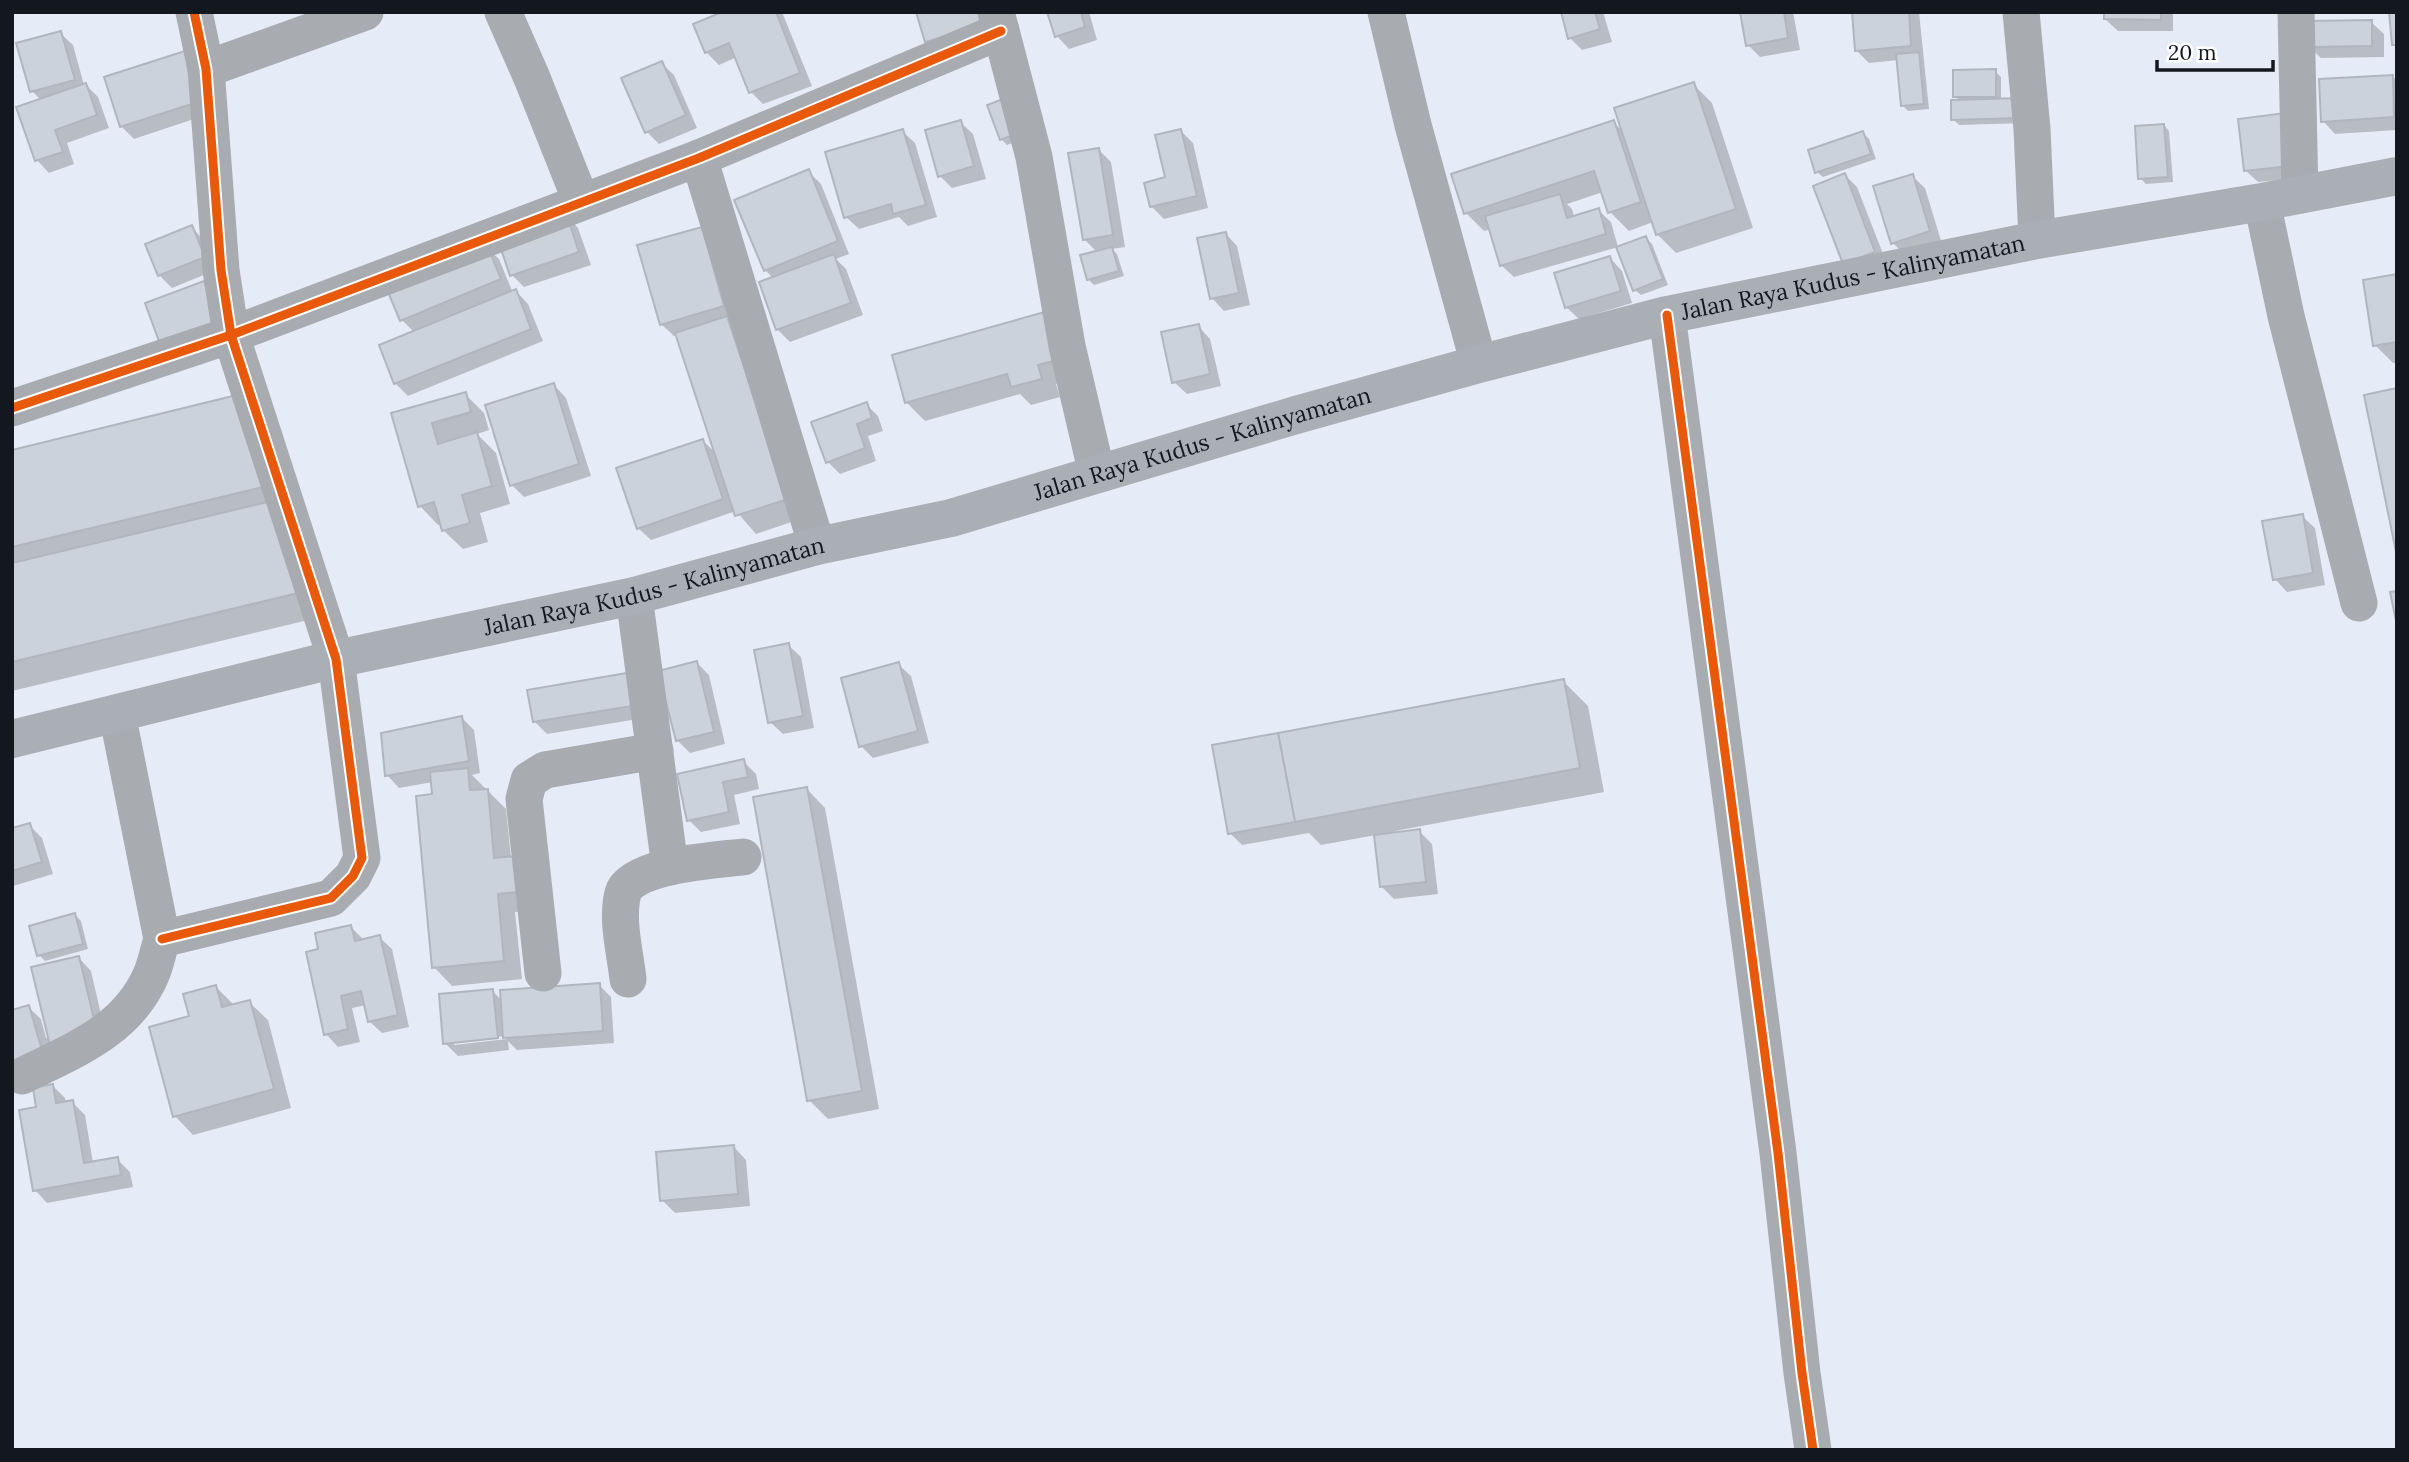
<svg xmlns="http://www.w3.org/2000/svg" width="2409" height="1462" font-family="Lora,serif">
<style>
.shadow{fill:#0003;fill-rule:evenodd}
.building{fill:#ccd2db;stroke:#b0b6bf;stroke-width:2}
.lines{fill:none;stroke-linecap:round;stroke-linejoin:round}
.minor{stroke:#a8abb0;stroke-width:37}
.major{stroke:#aaaeb5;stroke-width:38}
.cycleway-casing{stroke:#fff;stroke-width:13}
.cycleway{stroke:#e8590c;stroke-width:9}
.labels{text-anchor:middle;stroke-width:5;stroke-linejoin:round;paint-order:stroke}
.street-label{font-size:23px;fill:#131820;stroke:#fff}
</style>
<rect width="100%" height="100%" fill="#e6ecf7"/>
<g class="shadow">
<path d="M727,12H782L812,86L763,104L751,92L737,57L719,65L706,52Z"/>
<path d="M1049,12H1089L1097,40L1069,49L1057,36Z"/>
<path d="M1562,12H1603L1612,42L1582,50L1570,38Z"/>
<path d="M1742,12H1793L1800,50L1760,57L1748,45Z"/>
<path d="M1853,12H1919L1929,109L1908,111L1902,105L1898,60L1869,63L1856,50Z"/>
<path d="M2105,12H2173V31H2118L2105,19Z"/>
<path d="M2371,22L2384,34V57L2321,58L2308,46Z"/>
<path d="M60,33L73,45L84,85H86L98,97L109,128L67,143L74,164L49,173L37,160L41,100L32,91Z"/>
<path d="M661,63L674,75L697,128L659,144L647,132Z"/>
<path d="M1995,71L2001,77V101L2026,123L1959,125L1953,119L1961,102L1955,96Z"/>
<path d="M2392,76L2397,81V130L2335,134L2323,121Z"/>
<path d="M106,79L215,112L134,139L121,126Z"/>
<path d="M1693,84L1712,103L1753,228L1676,253L1657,234L1653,222L1629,231L1610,212L1603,192L1567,204L1572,209L1574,217L1598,210L1611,222L1618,247L1514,277L1501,265L1491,229L1484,231L1466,213L1613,122L1624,132Z"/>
<path d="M989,106L1026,138L1007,145L1001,139Z"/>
<path d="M2240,120L2302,178L2258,182L2245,170Z"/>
<path d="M960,122L973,134L986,179L952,188L940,176Z"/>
<path d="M2164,125L2169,131L2173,182L2146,184L2140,178Z"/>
<path d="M902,131L915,143L937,217L908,226L899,217L859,229L846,217Z"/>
<path d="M1181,131L1193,143L1208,208L1164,219L1151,206L1167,178Z"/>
<path d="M1863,133L1869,139L1876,159L1823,177L1817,172Z"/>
<path d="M1098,149L1111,162L1125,247L1112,249L1117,254L1124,276L1094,285L1088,279L1097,252L1085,240Z"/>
<path d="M808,171L821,184L849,254L836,259L846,269L863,315L790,342L777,329L773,278L765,270Z"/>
<path d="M1845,175L1857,187L1887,264L1857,276Z"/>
<path d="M1912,176L1925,188L1942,244L1905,255L1893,243Z"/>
<path d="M566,215L578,228L591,265L524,287L512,275Z"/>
<path d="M191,227L204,240L216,270L172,288L159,275Z"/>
<path d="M702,228L806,517L756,534L736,511L651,540L638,528L703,441L717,454L677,335L674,336L661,324Z"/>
<path d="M1225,233L1237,246L1250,305L1224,311L1212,298Z"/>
<path d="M1646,238L1652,244L1668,285L1641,295L1635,290Z"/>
<path d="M486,247L499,259L513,293L516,291L528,304L543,341L408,396L395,383L414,332L402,320Z"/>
<path d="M1610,258L1622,271L1632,303L1579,319L1566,307Z"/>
<path d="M2397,276V363H2393L2375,345Z"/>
<path d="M1198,326L1210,339L1221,386L1187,394L1174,382Z"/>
<path d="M1066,332L1079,378L1056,384L1060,397L1031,405L1020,394L925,421L906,402Z"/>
<path d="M554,385L566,398L591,476L524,497L512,485Z"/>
<path d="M465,394L484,413L489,430L477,434L496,453L510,504L480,513L488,542L463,549L444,531L442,524L438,525L420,506L394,415Z"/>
<path d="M240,396L321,617L12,691V451Z"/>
<path d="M866,404L878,416L883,431L868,436L876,461L840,474L828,462Z"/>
<path d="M2302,516L2315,528L2325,585L2287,592L2275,579Z"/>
<path d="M788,645L801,657L814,728L783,734L770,722Z"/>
<path d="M696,662L709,675L725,744L690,753L677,740Z"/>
<path d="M898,664L911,676L929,743L873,758L861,746Z"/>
<path d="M633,674L650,717L547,734L534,721Z"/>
<path d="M1563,681L1588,706L1604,792L1395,831V834L1419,831L1432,844L1438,894L1394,899L1381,886L1376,835L1321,845L1309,833L1242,845L1230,833Z"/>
<path d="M462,718L474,730L480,773L472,775L506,809L511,858L537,910L515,912L522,979L452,986L434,967L433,782L399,788L387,775Z"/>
<path d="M743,761L756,774L759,789L734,795L740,824L701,832L689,820L679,775Z"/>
<path d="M807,789L825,808L879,1109L828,1119L809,1100Z"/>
<path d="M29,825L42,838L53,874L13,886L12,830Z"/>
<path d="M75,915L81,921L88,949L45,961L39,955Z"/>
<path d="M351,927L364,940L379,937L392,949L409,1027L382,1033L369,1021L366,1005L352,1008L360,1042L338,1047L326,1034L320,950Z"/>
<path d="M79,958L91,971L109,1049L21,1075L28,1007L41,1019L46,1038L49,1037Z"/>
<path d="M599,985L611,997L614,1043L517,1050L508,1041L509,1050L458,1056L445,1043L492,990L502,1001ZM506,1036L507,1039L454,1045V1041Z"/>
<path d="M216,987L234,1005L249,1002L268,1020L291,1108L193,1135L175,1116L191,1017Z"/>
<path d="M53,1086L65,1098L66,1103L72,1102L85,1115L93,1163L117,1159L130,1172L133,1187L47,1203L35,1190L38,1108Z"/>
<path d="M734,1147L746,1160L750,1206L675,1213L662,1200Z"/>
</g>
<g class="building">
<path d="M722,12H776L800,73L749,93L729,43L705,53L693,24Z"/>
<path d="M916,12H986L990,24L925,42Z"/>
<path d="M1047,12H1081L1085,27L1055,37Z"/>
<path d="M1561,12H1595L1600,29L1568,39Z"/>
<path d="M1740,12H1784L1788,38L1746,46Z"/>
<path d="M1852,12H1909L1911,46L1855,51Z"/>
<path d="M2104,12H2161V20L2104,19Z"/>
<path d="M2389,12H2397V45H2392Z"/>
<path d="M2372,20V46L2307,47L2306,21Z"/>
<path d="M61,31L75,80L30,92L16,43Z"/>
<path d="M188,50L204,100L120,127L104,77Z"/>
<path d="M1919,52L1924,104L1901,106L1896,54Z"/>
<path d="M662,61L686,115L645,133L621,78Z"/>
<path d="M1996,69V97H1953V70Z"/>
<path d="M2393,75L2394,117L2321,122L2319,79Z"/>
<path d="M1694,82L1736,209L1656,235L1614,108Z"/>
<path d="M86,83L97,115L55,130L63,152L35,161L16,107Z"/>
<path d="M1008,97L1021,132L1000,140L987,105Z"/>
<path d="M2020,98V118L1951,120V100Z"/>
<path d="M2285,113L2291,166L2244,171L2238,119Z"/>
<path d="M961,120L974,166L938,177L925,130Z"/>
<path d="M1614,120L1641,202L1608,213L1594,171L1464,214L1451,174Z"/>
<path d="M2164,124L2168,177L2138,179L2135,126Z"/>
<path d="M903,129L926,205L893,214L891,204L844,218L825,152Z"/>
<path d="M1181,129L1197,196L1150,207L1144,183L1165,177L1155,135Z"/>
<path d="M1863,131L1871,154L1815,173L1808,150Z"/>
<path d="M1099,148L1113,235L1083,240L1068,153Z"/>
<path d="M809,169L838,241L764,271L734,200Z"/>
<path d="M1845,173L1875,252L1843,264L1813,186Z"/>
<path d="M1913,174L1930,231L1891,244L1873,186Z"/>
<path d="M1560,194L1567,218L1599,208L1606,234L1500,266L1485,216Z"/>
<path d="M566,213L579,252L510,276L497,237Z"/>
<path d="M192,225L205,257L158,276L145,244Z"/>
<path d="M702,227L724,306L660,325L637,245Z"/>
<path d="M1226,232L1239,293L1210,299L1197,238Z"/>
<path d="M1646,236L1663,279L1633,291L1616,247Z"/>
<path d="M487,245L501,279L400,321L386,287Z"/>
<path d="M1112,247L1119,271L1087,280L1080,255Z"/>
<path d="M834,254L851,303L776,330L759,282Z"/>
<path d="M1610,256L1621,291L1565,308L1554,273Z"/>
<path d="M2397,274V342L2373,346L2363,280Z"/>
<path d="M204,281L220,322L160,344L145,303Z"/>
<path d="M516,289L531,329L394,384L379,345Z"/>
<path d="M1048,311L1061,359L1038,365L1042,379L1011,387L1007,374L905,403L892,355Z"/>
<path d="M727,316L788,499L735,516L675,333Z"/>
<path d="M1199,324L1210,374L1172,383L1161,332Z"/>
<path d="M554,383L579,464L510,486L485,405Z"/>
<path d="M2397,388V551L2396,552L2364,395Z"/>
<path d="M466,392L471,412L432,423L438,444L477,432L492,486L462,495L470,523L442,531L434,502L418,507L391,413Z"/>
<path d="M241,394L263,487L12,547V450Z"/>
<path d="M867,402L872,418L857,424L865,448L826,463L811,422Z"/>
<path d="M703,439L723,499L637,529L616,468Z"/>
<path d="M276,500L298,593L12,662V563Z"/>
<path d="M2303,514L2313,573L2273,580L2262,521Z"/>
<path d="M2397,591V626L2390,592Z"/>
<path d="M789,643L803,716L768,723L754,650Z"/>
<path d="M697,661L714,732L676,741L658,671Z"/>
<path d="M899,662L918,731L859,747L841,678Z"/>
<path d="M633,672L638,705L533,722L527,690Z"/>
<path d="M1564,679L1580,768L1295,822L1278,733Z"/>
<path d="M462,716L469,761L385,776L381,733Z"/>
<path d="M1278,733L1295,822L1228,834L1212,745Z"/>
<path d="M744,759L748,777L723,782L729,812L687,821L677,774Z"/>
<path d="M468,768L470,790L488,789L494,858L516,856L519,892L498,894L504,961L432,968L416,796L432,794L430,772Z"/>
<path d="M807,787L862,1091L807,1101L753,797Z"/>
<path d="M30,823L42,862L12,871V828Z"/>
<path d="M1420,829L1426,882L1380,887L1374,835Z"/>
<path d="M75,913L83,944L37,956L29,926Z"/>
<path d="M351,925L355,941L380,935L398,1015L368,1022L361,991L341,996L348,1029L324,1035L306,952L318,949L315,933Z"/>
<path d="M79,956L98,1036L53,1058L31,967Z"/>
<path d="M600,983L603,1031L503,1038L500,990Z"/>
<path d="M216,985L222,1007L250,1000L274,1089L173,1117L149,1027L189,1016L183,994Z"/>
<path d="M493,989L498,1038L443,1044L439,994Z"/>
<path d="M29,1005L43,1054L12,1062V1010Z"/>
<path d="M53,1084L56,1103L73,1100L84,1163L118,1157L121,1175L33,1191L19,1110L36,1107L33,1088Z"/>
<path d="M734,1145L738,1194L660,1201L656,1152Z"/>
</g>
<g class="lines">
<g class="minor">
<path d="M503,12L532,78L581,201"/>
<path d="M996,12L1034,157L1067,346L1097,474"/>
<path d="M1386,12L1413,125L1479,364"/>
<path d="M2021,12L2032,129L2037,240"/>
<path d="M2296,12L2300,195"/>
<path d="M206,69L365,12"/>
<path d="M699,158L817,546"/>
<path d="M2262,202L2286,316L2359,603"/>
<path d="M1667,315L1778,1153L1802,1373L1813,1450"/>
<path d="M12,408L231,335L699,158L1001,31"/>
<path d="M634,596L670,867"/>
<path d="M162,939L331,898L353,876L362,858L336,659L231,335L221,270L206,69L194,12"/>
<path d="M543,973L524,799L529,780L545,770L655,751"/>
<path d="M628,979C625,952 616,919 623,893C631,865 718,860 743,857"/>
<path d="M22,1076C72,1051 127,1031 151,975C156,964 158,951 162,939L117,713"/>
</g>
<path class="major" id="s1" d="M12,739L336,659L634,596L817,546L951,518L1296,415L1479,364L1667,315L2037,240L2262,202L2397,176"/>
<g class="cycleway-casing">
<g id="cycleway">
<path d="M1667,315L1778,1153L1802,1373L1813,1450"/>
<path d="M12,408L231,335L699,158L1001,31"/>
<path d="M162,939L331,898L353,876L362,858L336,659L231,335L221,270L206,69L194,12"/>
</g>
</g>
<use href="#cycleway" class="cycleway"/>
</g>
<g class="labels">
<g class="street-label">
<text dy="8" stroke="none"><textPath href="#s1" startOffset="1899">Jalan Raya Kudus - Kalinyamatan</textPath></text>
<text dy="8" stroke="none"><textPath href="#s1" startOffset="1227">Jalan Raya Kudus - Kalinyamatan</textPath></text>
<text dy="8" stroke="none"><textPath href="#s1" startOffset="660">Jalan Raya Kudus - Kalinyamatan</textPath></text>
</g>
</g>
<rect width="2409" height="1462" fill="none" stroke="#131820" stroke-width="28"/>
<path d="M2157 60v10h116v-10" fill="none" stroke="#131820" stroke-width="3.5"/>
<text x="2168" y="60" font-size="21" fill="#131820" stroke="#ffffff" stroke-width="5" paint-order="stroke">20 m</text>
</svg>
